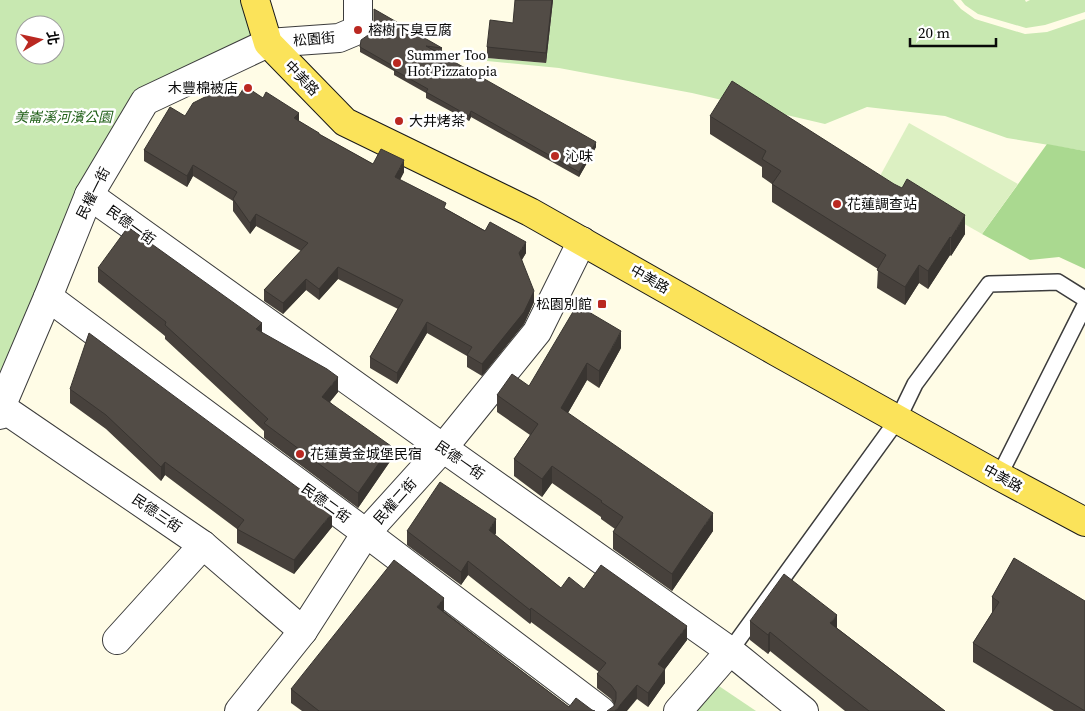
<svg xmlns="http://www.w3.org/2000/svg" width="1085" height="711" font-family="'Source Serif 4','Noto Sans TC',serif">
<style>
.green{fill:#c8e8b1;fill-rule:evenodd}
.forest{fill:#aad990}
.pitch{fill:#dcf0c2}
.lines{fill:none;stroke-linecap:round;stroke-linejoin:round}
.lane-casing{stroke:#3c3c3c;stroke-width:18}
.street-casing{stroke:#3c3c3c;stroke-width:30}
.primary-casing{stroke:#1a1a1a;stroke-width:30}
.lane{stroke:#fff;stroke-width:15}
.street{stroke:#fff;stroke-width:28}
.primary{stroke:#fbe35a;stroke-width:28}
.wall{fill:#47413c}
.shaded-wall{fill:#393531}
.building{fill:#524c46;stroke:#393531}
.poi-dot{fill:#ba2821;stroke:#fff;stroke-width:2}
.labels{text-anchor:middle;stroke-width:5;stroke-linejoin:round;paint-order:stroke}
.poi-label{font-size:14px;fill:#090909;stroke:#fff;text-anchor:start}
.street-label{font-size:14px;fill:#090909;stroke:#fff}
.park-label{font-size:14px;font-style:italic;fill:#22611a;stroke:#fff}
</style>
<rect width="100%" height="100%" fill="#fffce6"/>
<g class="green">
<path d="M0,0H255L268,43L145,101L0,405ZM25,25H55V55H25Z"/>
<path d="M553,0H953L961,9L975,19L1025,34L1047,32L1085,19V151L1007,138L945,116L867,107L825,124L692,93L559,68L487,61V58L546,63Z"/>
<path d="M961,0H1025L1026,2L1030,0H1085V12L1045,25L1026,28L978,14L965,5Z"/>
<path d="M710,680L756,711H685Z"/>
</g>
<path class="forest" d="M1047,144L1085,151V269L1059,257L1030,260L982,234Z"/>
<path class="pitch" d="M909,123L1018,184L982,234L880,176Z"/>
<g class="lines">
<g class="lane-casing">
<g id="lane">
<path d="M999,476L1085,305"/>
<path d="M730,651L898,419L915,384L989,284L1058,282L1085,299"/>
</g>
</g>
<g class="street-casing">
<g id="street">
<path d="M89,195L443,448L730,651L804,711"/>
<path d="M48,297L366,533L601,711"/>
<path d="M1,407L203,545L303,631"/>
<path d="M0,415L1,407L48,297L89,195L145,101L268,43L339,38L358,30V0"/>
<path d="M117,640L203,545"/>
<path d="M239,711L303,631L366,533L443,448L537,332L582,241"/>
<path d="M678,711L730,651"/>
</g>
</g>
<g class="primary-casing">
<path id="primary" d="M255,0L268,43L345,122L530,212L777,352L999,476L1085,522"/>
</g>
<use href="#lane" class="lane"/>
<use href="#street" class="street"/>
<use href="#primary" class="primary"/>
</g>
<g class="wall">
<path d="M553,0L546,63L487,58V47L513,23Z"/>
<path d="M374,25L442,48V53H438L596,147L579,177L471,117L469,121L426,98V93L394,75V71L360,52V47L371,33Z"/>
<path d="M238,97L299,121L319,134L373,164L404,172L400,180L446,209L526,253L522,260L534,302L524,324L482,376L467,367V356L427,333L397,384L370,368V357L398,309L338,279L319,300L306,290L283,314L264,301V290L301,251L256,226L250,234L233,211V201L193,176L187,187L144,161V150L185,116Z"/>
<path d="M710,116L965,234L951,256L950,255L928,289L919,283L905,305L877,288L878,269L772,202V184L762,177V167L710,134Z"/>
<path d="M98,268L262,333L338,392L330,402L391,460L358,508L264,438V431L165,339V336L98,282Z"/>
<path d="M621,348L599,388L587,380L568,413L713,531L672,591L613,549V532L615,529L601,519V517L552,483L542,497L514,476V459L530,435L497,412V395L529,386Z"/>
<path d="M70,389L332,527L294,574L237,543V529L165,475L161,481L106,429L70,403Z"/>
<path d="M407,531L496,533L495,535L561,588L584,589L687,640L665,669V683L648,707L637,699L614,706V704L611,699L597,688V674L599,672L531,622L530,624L468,575L461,585L407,545Z"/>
<path d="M1014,558L1085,711H1054L973,662V643L992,613V597Z"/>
<path d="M444,611L569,707L592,710L595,711H302L291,703V689Z"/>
<path d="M750,621L837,628L945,711H845L770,651L768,654L750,640Z"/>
</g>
<g class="shaded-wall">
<path d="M552,0H553L546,63V53Z"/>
<path d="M471,111V117L469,121V116Z"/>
<path d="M299,113V125L294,118Z"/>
<path d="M596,142V147L579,177V172Z"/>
<path d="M404,160V172L395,189V177Z"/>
<path d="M193,165V176L187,187V176Z"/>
<path d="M256,214V226L250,234V223Z"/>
<path d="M965,215V234L951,256V238Z"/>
<path d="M950,237V255L928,289V271Z"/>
<path d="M526,242V253L519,264V253Z"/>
<path d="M919,265V283L905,305V287Z"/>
<path d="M338,267V279L319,300V289Z"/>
<path d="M306,279V290L283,314V303Z"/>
<path d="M534,291V302L524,324L482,376V364Z"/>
<path d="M427,322V333L397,384V373Z"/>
<path d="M262,323V338L256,329Z"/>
<path d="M621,331V348L599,388V371Z"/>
<path d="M587,363V380L561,425V408Z"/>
<path d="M338,377V392L322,411V397Z"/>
<path d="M391,446V460L358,508V493Z"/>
<path d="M165,462V475L161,481V467Z"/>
<path d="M552,466V483L542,497V479Z"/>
<path d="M332,513V527L294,574V560Z"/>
<path d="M713,513V531L672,591V574Z"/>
<path d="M496,519V533L489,544V530Z"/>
<path d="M468,561V575L461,585V572Z"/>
<path d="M444,598V611L437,621V607Z"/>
<path d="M531,608V622L530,624V610Z"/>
<path d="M837,615V633L830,623Z"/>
<path d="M687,626V640L665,669V683L648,707V693L658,664Z"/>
<path d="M770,632V651L768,654V635Z"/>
<path d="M637,685V699L627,711H615Z"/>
</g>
<g class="building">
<path d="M515,0H552L546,53L487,47L490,20L513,23Z"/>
<path d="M374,9L442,48L426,46L596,142L579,172L471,111L469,116L426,92L428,89L394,70L395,67L360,47L361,40L371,33L374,25Z"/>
<path d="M732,81L894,184L902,188L907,179L965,215L951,238L950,237L928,271L919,265L905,287L877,270L886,255L772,184L781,171L762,159L766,151L710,116Z"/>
<path d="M245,86L263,98L266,92L299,113L294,118L319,133V134L373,164L381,149L404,160L395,177L446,203L444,208L485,231L490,222L526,242L519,253L534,291L524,312L482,364L467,355L472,347L427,322L397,373L370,357L403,300L338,267L319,289L306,279L283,303L264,290L308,243L256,214L250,223L233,199L237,192L193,165L187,176L144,150L170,107L185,116L193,103L223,88L238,97Z"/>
<path d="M128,227L262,323L256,329L327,369L338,377L322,397L391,446L358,493L264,423L268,419L165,325L166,322L98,268Z"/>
<path d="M577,305L621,331L599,371L587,363L561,408L713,513L672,574L613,532L623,517L601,502L602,501L552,466L542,479L514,459L538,424L497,395L512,374L529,386Z"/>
<path d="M89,333L332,513L294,560L237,529L244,520L165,462L161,467L106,415L70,389Z"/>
<path d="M440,482L496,519L489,530L561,588L569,577L584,589L601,565L687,626L658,664L665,669L648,693L637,685L615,711H607L614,706L616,699V692L611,685L597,674L606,663L531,608L530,610L468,561L461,572L407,531Z"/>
<path d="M1014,558L1085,601V711L973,643L999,602L992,597Z"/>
<path d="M394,560L444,598L437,607L569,707L576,698L592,710L595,711H319L291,689Z"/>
<path d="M784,574L837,615L830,623L945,711H869L824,676L770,632L768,635L750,621Z"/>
</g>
<g class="poi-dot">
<circle cx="358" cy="30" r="5"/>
<circle cx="397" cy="63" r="5"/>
<circle cx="248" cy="88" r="5"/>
<circle cx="399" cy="121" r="5"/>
<circle cx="555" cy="156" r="5"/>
<circle cx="837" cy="204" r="5"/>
<rect x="597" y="299" width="10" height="10" rx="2.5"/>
<circle cx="300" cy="454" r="5"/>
</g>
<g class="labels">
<g class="poi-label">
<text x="368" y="35">榕樹下臭豆腐</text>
<text x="407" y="60">Summer Too<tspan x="407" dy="16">Hot Pizzatopia</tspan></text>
<text x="238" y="93" text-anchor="end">木豐棉被店</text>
<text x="409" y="126">大井烤茶</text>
<text x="565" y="161">沁味</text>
<text x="847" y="209">花蓮調查站</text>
<text x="592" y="309" text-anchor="end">松園別館</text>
<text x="310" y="459">花蓮黃金城堡民宿</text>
</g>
<g class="street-label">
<text transform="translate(314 39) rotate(-5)" y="5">松園街</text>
<text transform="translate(302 78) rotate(46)" y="5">中美路</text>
<text transform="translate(93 193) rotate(-63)" y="5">民權一街</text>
<text transform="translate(131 225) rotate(36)" y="5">民德一街</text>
<text transform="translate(650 279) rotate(30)" y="5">中美路</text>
<text transform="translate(460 460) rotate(35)" y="5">民德一街</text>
<text transform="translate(1003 478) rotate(29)" y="5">中美路</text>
<text transform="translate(395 501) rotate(-48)" y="5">民權二街</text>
<text transform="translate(326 503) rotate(36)" y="5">民德二街</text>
<text transform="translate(157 513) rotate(34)" y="5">民德三街</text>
</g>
<g class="park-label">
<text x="63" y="122">美崙溪河濱公園</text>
</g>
</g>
<g transform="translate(40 40) rotate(81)"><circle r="24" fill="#ffffff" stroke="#9d9d9d"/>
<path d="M0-4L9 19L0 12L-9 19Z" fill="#ba2821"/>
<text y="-8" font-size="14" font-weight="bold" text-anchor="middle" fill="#090909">北</text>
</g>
<path d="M910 38v8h86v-8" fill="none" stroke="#090909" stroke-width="2.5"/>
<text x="918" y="38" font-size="15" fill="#090909" stroke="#ffffff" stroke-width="4" paint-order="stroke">20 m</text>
</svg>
